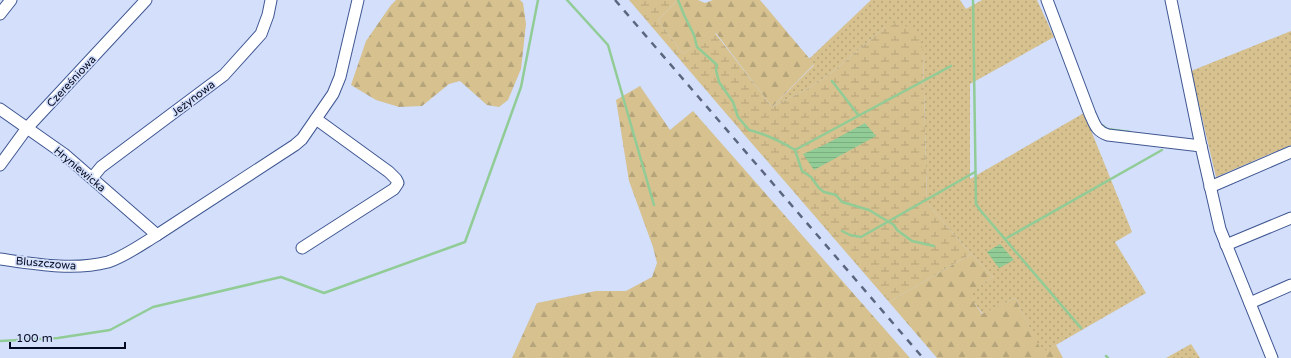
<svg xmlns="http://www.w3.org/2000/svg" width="1291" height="358" font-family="'Varela Round',sans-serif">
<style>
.grass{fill:url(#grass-dots)}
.forest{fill:url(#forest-firs)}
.wetland{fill:url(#wetland-marsh)}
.water{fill:url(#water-rules)}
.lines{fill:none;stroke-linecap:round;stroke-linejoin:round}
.stream{stroke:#91cc96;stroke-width:2.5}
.minor-casing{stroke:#405792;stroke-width:13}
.minor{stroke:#fff;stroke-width:11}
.rail{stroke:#5c657e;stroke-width:2.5;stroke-dasharray:7 7;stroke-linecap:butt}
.labels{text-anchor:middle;stroke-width:3.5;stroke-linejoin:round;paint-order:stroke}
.street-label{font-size:11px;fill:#040a21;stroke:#d3dffb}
</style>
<defs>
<pattern id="grass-dots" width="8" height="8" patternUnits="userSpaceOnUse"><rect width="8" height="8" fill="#d6c18f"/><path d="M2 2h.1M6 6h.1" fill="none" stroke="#b6a47b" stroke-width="1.8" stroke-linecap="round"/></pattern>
<pattern id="forest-firs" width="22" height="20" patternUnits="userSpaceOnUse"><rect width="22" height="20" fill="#d6c18f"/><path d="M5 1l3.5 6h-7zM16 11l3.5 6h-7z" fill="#b6a47b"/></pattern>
<pattern id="wetland-marsh" width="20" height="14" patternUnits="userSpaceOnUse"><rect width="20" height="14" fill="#d6c18f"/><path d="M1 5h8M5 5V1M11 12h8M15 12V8" fill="none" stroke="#b6a47b"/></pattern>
<pattern id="water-rules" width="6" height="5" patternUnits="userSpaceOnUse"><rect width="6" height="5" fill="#91cc96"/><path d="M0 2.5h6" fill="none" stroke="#7bae81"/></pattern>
</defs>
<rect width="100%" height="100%" fill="#d3dffb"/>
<g class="grass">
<path d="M871,0H960L966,9L982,0H1037L1054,37L970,84V179L1084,113L1132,232L1115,242L1146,293L1042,353L1015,298L983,314L967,294L993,277L971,254L927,203L923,53L885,27L834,71L809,88L772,107L814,65L809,59Z"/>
<path d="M1291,31V145L1216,177L1191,71Z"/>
<path d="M1191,344L1200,358H1166Z"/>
</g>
<g class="forest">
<path d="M396,0H520L523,3L526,24L521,69L508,100L499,107L487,105L460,81L449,84L422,106L399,107L376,100L351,85L366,41L391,5Z"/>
<path d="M678,0H698L705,3L713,0H760L814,64L772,107L716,33L683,54L658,20Z"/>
<path d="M640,86L670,130L693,111L910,358H512L537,303L596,291H626L652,277L657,263L653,247L629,181L616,100Z"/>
<path d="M971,254L993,277L968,294L982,314L1015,298L1042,352L1056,345L1063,358H937L889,302Z"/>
</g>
<path class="wetland" d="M629,0H678L658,20L683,54L715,33L772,107L809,88L834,71L885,27L896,23L908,27L920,37L923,53L927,203L971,254L889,302L723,110Z"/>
<g class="water">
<path d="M865,123L876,136L814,170L803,154L824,145Z"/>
<path d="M1000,244L1014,260L999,268L987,252Z"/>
</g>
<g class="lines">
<g class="stream">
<path d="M567,0L608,45L654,205"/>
<path d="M678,0L684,15L694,35L697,47L717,65L716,70L719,82L733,102L738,117L749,130C766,134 780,141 795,150L802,171L811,177L819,188L824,192L836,195L842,202L869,210L894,225L897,230L912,241L934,246"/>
<path d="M973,0L976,204L980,210L1081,328"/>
<path d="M832,81L859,116"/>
<path d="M1102,125L1107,129L1130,132"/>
<path d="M795,150L951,66"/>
<path d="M842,231L850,235L861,237L975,172"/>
<path d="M1005,239L1162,150"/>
<path d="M0,341L58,338L110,330L153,307L281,277L324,293L465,242L521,87L538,0"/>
<path d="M1106,356L1108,358"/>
</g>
<g class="minor-casing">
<g id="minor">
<path d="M1047,0L1090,114C1095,125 1096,131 1108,135L1201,146"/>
<path d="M1171,0L1201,146L1220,229L1272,358"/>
<path d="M0,14L11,0"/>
<path d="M0,109L64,154L157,235"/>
<path d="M0,165L27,128L146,0"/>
<path d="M92,178L101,167L224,75L261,34L268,15L271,0"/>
<path d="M1210,187L1291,152"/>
<path d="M1226,245L1291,218"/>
<path d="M302,248L394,189L398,183L396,179L389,172L316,119"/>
<path d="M0,259C35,264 73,271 108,262C124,257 142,244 157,235L295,145L302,139L333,94L340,77L358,0"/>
<path d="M1250,303L1291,285"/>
</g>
</g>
<use href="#minor" class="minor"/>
<path class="rail" d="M615,0L923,358"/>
</g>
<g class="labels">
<g class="street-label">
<text transform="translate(71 81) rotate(-47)" y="4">Czereśniowa</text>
<text transform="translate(193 98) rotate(-37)" y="4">Jeżynowa</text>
<text transform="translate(80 169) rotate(40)" y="4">Hryniewicka</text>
<text transform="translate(46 263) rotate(5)" y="4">Bluszczowa</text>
</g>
</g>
<path d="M10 342v6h115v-6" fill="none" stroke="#040a21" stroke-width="2"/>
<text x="16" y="342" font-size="12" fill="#040a21" stroke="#d3dffb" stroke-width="3" paint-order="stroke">100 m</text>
</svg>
